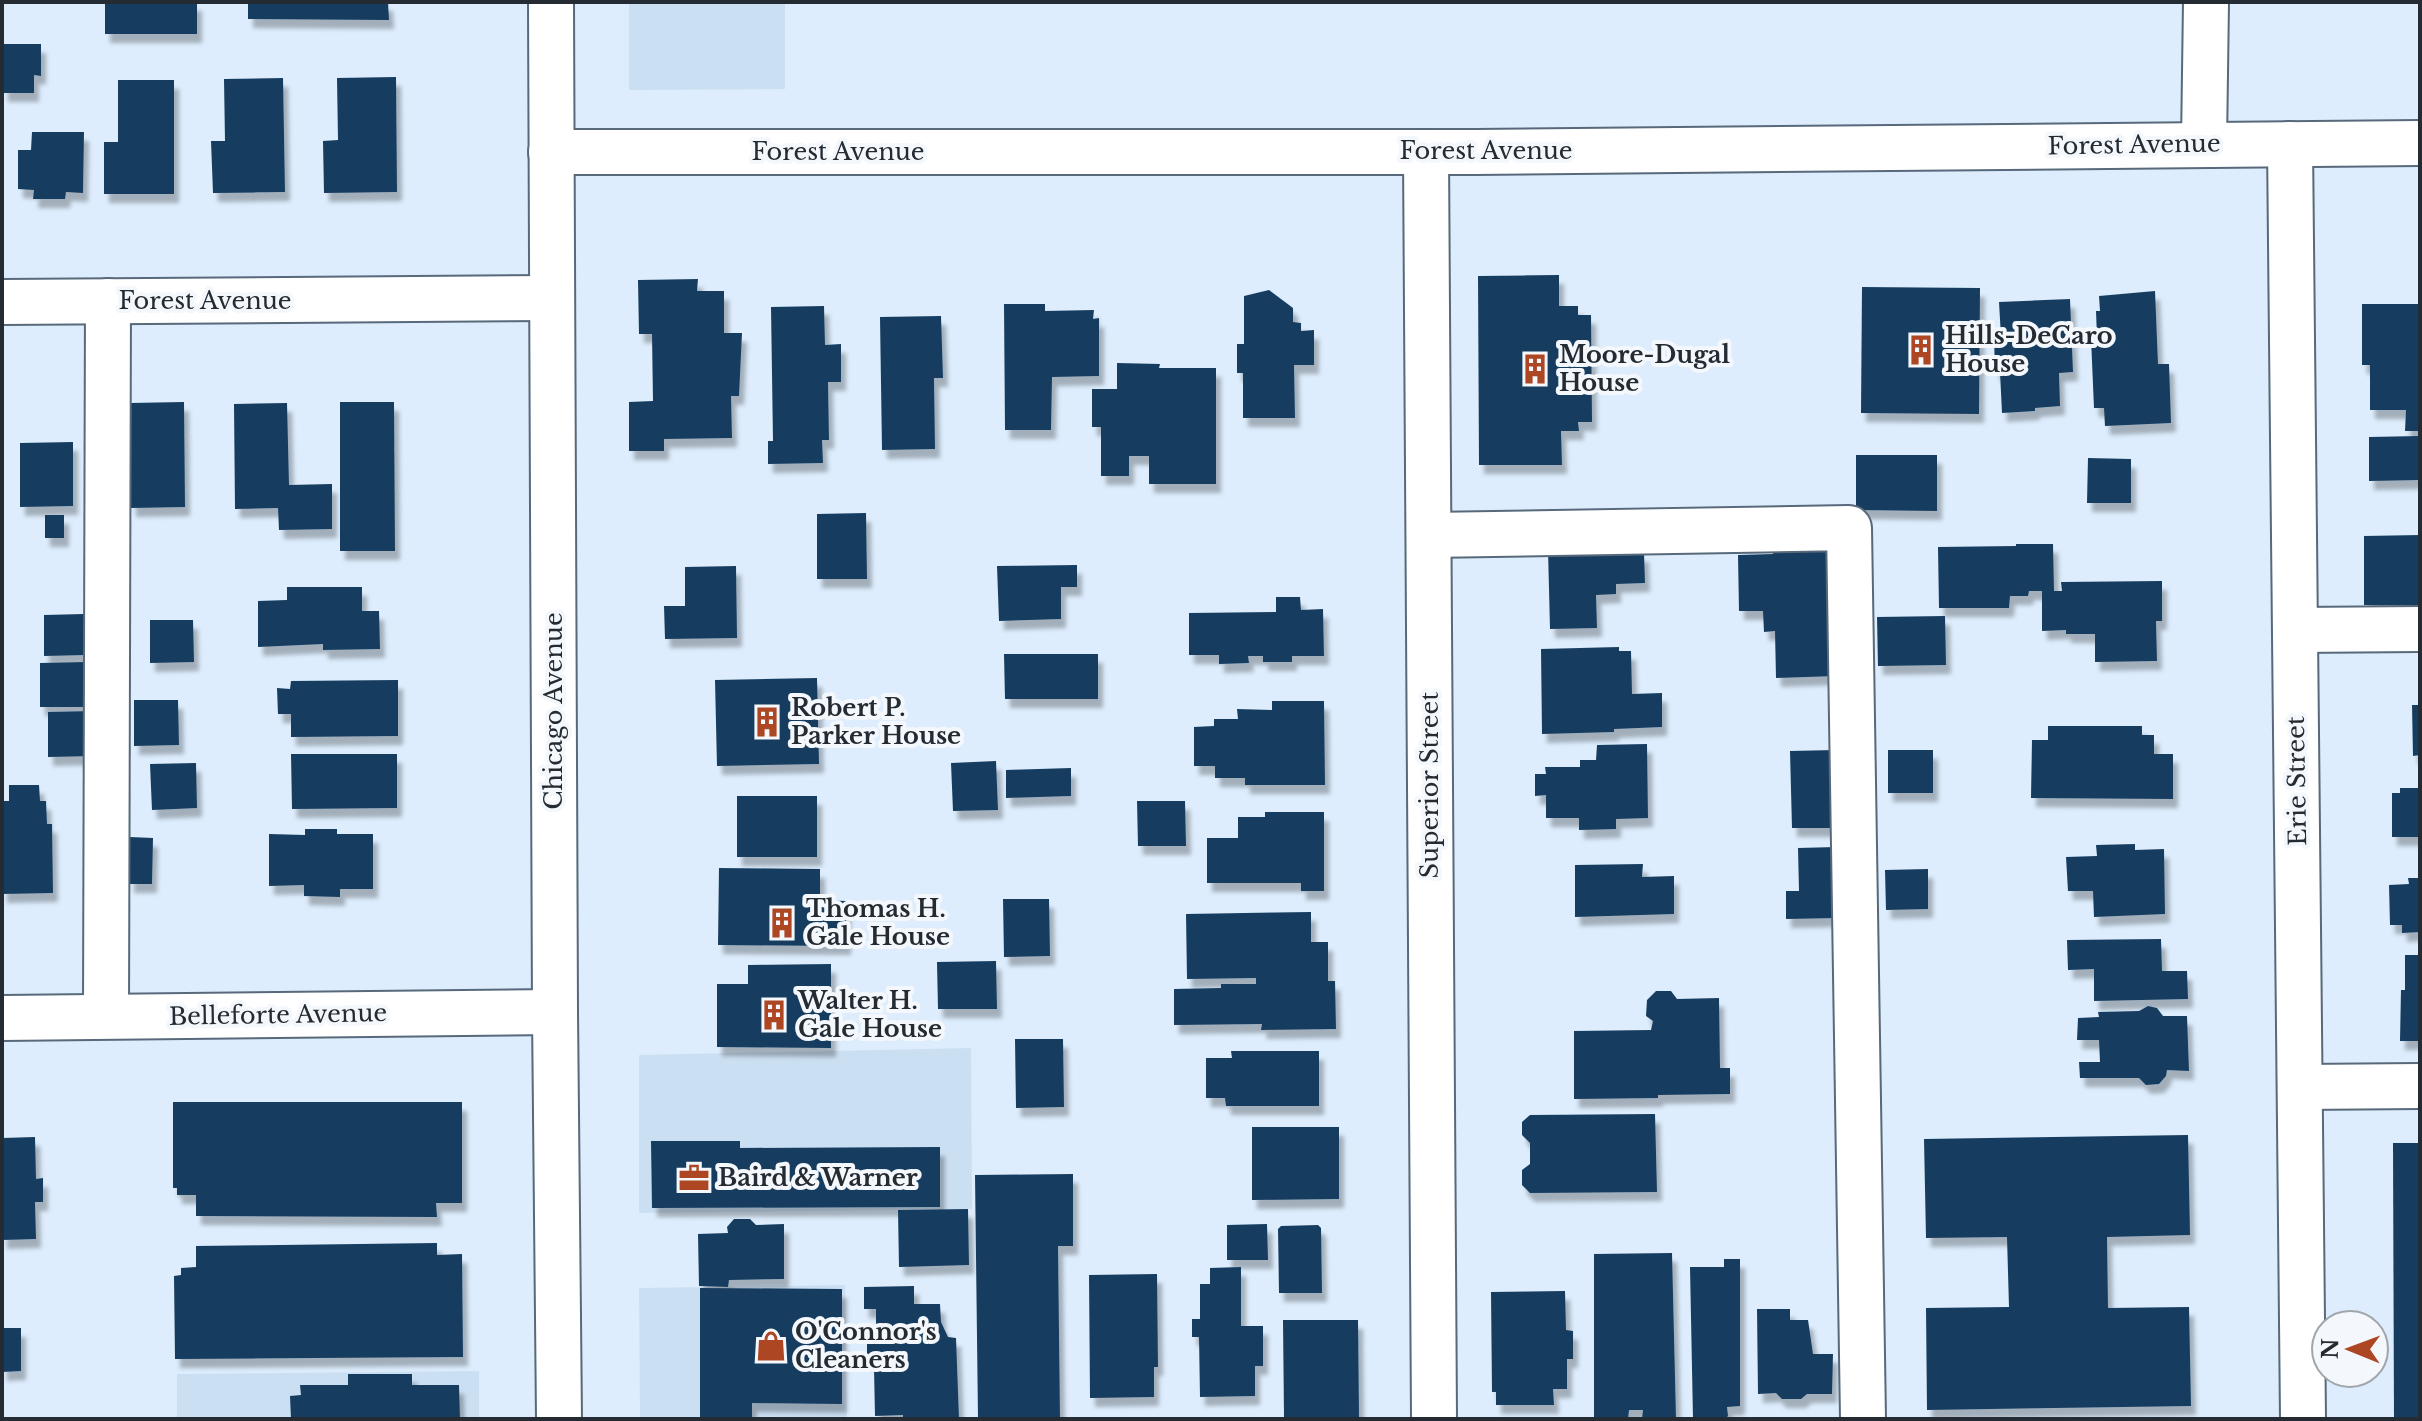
<svg xmlns="http://www.w3.org/2000/svg" width="2422" height="1421" font-family="'Libre Baskerville',serif">
<style>
.built{fill:#cbdff3}
.building{fill:#173d5f;filter:url(#shadow)}
.lines{fill:none;stroke-linecap:round;stroke-linejoin:round}
.minor-casing{stroke:#57697a;stroke-width:48}
.major-casing{stroke:#57697a;stroke-width:48}
.minor{stroke:#fff;stroke-width:44}
.major{stroke:#fff;stroke-width:44}
.labels{text-anchor:middle;stroke-width:8;stroke-linejoin:round;paint-order:stroke}
.street-label{font-size:24px;fill:#242b33;stroke:#f4f8fc}
.poi-label{font-size:24px;font-weight:bold;fill:#242b33;stroke:#f4f8fc;text-anchor:start}
</style>
<defs>
<filter id="shadow"><feDropShadow dx="5" dy="9" stdDeviation="2" flood-color="#0004"/></filter>
</defs>
<rect width="100%" height="100%" fill="#ddedfd"/>
<g class="built">
<path d="M629,2H785V89L629,90Z"/>
<path d="M971,1048L972,1209L639,1213V1055Z"/>
<path d="M845,1285L847,1419H640L639,1288Z"/>
<path d="M479,1371V1419H177V1374Z"/>
</g>
<g class="building">
<rect x="105" y="2" width="92" height="32"/>
<path d="M248,2H388L389,20L248,19Z"/>
<path d="M3,44H41V76L34,75V93H3Z"/>
<path d="M396,77L397,192L324,193L323,141L338,140L337,78Z"/>
<path d="M283,78L285,192L213,193L211,141H225L224,79Z"/>
<path d="M118,80H174V194H104V142H118Z"/>
<path d="M32,132H84L83,193L66,192L65,199H33L34,190L18,189V150H31Z"/>
<path d="M1559,275V306H1578V315H1591L1592,422H1578L1579,431H1561L1562,465H1479L1478,276Z"/>
<path d="M698,279L697,291H724V333H742L739,396H731L732,438L664,439V451H629V402L653,401L652,334H639L638,280Z"/>
<path d="M1862,287L1980,288L1979,414L1861,413Z"/>
<path d="M1269,290L1293,308V322L1301,323V331L1314,330V365H1294L1295,418H1243V373H1237V344H1244V296Z"/>
<path d="M2155,291L2158,364H2169L2171,423L2105,426L2104,408H2094L2091,338H2097L2096,311H2100L2099,296Z"/>
<path d="M2070,299L2073,372L2059,373L2060,406L2035,408V411L2002,413L2000,372H1995L1994,337H2001L1999,302Z"/>
<path d="M1004,304H1045V311L1094,310L1093,319L1099,318V376L1052,377L1051,430H1005Z"/>
<path d="M2362,304H2420V431H2405L2406,410H2370V365H2362Z"/>
<path d="M824,306L825,345L841,344V382H828L829,440H822L823,463L768,464V441H773L771,307Z"/>
<path d="M941,316L943,378H934L935,449L882,450L880,317Z"/>
<path d="M1117,363L1160,364L1159,368H1216V484H1149V456H1129V476H1101V427H1092V389H1117Z"/>
<path d="M184,402L185,507L131,508L130,403Z"/>
<path d="M340,402H394L395,551H340Z"/>
<path d="M287,403L289,485L332,484V529L279,530L278,508L235,509L234,404Z"/>
<path d="M2420,436V480L2369,481V437Z"/>
<path d="M73,442V506L20,507V443Z"/>
<path d="M1856,455H1937V511L1856,510Z"/>
<path d="M2088,458L2131,459V503H2087Z"/>
<path d="M866,513L867,579H817V514Z"/>
<rect x="45" y="515" width="19" height="23"/>
<path d="M2420,535V605H2364V536Z"/>
<path d="M1773,542H1836V676L1776,678L1775,631L1764,632L1763,611H1739L1738,555L1773,554Z"/>
<path d="M2016,544H2053L2054,591H2062L2061,582L2162,581V621H2156L2157,661L2095,662V634H2066V630L2042,631V591H2029L2028,596H2010L2009,608H1939L1938,547L2016,546Z"/>
<path d="M1548,549L1644,553L1645,583L1616,584V594L1596,595L1597,628L1550,629Z"/>
<path d="M1077,565V587H1061V619L999,621L997,566Z"/>
<path d="M736,566L737,638L665,639L664,606H685V567Z"/>
<path d="M287,587H362V611H379L380,649L323,650V644L258,647V601L287,600Z"/>
<path d="M1276,597H1300L1301,610L1323,609L1324,656H1292V662H1263V656H1248L1249,663L1219,664V655H1189V613L1276,612Z"/>
<path d="M84,614L85,655L44,656V615Z"/>
<path d="M1945,616L1946,665L1878,666L1877,617Z"/>
<path d="M150,620H193L194,662L150,663Z"/>
<path d="M1619,647V651H1631L1632,694L1662,693V727L1614,729V732L1542,734L1541,649Z"/>
<path d="M1004,654H1098V699H1005Z"/>
<path d="M85,662V707H40V663Z"/>
<path d="M817,678L819,764L717,766L715,680Z"/>
<path d="M398,680V736L291,737V714H278L277,688L290,689L291,681Z"/>
<path d="M134,700H178L179,745L134,746Z"/>
<path d="M1272,701H1324L1325,785H1245V778H1215V766H1194V727L1214,726V719H1238L1237,709L1272,710Z"/>
<path d="M2412,705H2420V755L2413,756Z"/>
<path d="M94,711V756L48,757V712Z"/>
<path d="M2048,726H2142V735H2154V754H2173V799L2031,798L2032,740H2048Z"/>
<path d="M1647,744L1648,818L1616,819V829L1579,830V818H1546V795L1535,796V774H1546L1545,767H1580V760H1596L1597,745Z"/>
<path d="M1835,750L1836,828H1792L1790,751Z"/>
<rect x="1888" y="750" width="45" height="43"/>
<path d="M291,754H397V808L292,809Z"/>
<path d="M996,761L998,810L953,811L951,763Z"/>
<path d="M196,763L197,808L152,810L150,764Z"/>
<path d="M1071,768V796L1006,798V770Z"/>
<path d="M9,785H39L40,801H46L47,824H52L53,893L2,894V801H9Z"/>
<path d="M2400,788H2420V837H2392V793H2400Z"/>
<rect x="737" y="796" width="80" height="61"/>
<path d="M1137,801H1185L1186,846H1138Z"/>
<path d="M1265,812H1324V891H1301V883H1207V838H1238V817H1265Z"/>
<path d="M305,829H337V834H373V889H340V897L304,896V885L269,886V834L305,835Z"/>
<path d="M130,837L153,838L152,884H129Z"/>
<path d="M2135,844V850L2164,849L2165,914L2094,917L2093,891H2068L2066,857L2097,856L2096,845Z"/>
<path d="M1836,847L1837,918L1786,919V891H1799L1798,848Z"/>
<path d="M1643,864L1642,877L1674,876V914L1575,917V865Z"/>
<path d="M719,868L820,869V900L846,901V946L718,945Z"/>
<path d="M1928,869V909L1886,910L1885,870Z"/>
<path d="M2408,878H2420V932L2402,933V925H2390L2389,885L2409,884Z"/>
<path d="M1003,899H1049L1050,956L1004,957Z"/>
<path d="M1311,912V942H1328V981H1335L1336,1029L1261,1030L1262,1024L1174,1025V989L1221,988V984H1256V978L1187,979L1186,914Z"/>
<path d="M2161,939L2162,971H2187L2188,999L2094,1001V969L2068,970L2067,940Z"/>
<path d="M2405,955H2420V1041H2400L2401,990H2405Z"/>
<path d="M996,961L997,1009H938L937,962Z"/>
<path d="M831,964V1048L717,1047V984H748V965Z"/>
<path d="M1656,991H1671L1677,999L1719,998L1720,1068H1730V1094L1658,1095V1098L1574,1099V1031L1651,1030L1653,1021L1646,1016L1647,1000Z"/>
<path d="M2148,1006L2157,1008L2163,1016H2187L2189,1071L2167,1070L2166,1076L2159,1084L2146,1085L2139,1078H2080L2079,1062H2100L2099,1040H2077L2078,1018L2099,1017L2098,1012L2139,1011Z"/>
<path d="M1015,1039H1063L1064,1107L1016,1108Z"/>
<path d="M1231,1051H1319V1106H1226L1225,1098H1206V1058H1232Z"/>
<path d="M173,1102H462V1203H436L437,1217L196,1216V1195H177V1188H173Z"/>
<path d="M1655,1114L1657,1192L1530,1193L1522,1185V1170L1530,1164V1143L1522,1135V1122L1530,1115Z"/>
<path d="M1252,1127H1339V1199L1252,1200Z"/>
<path d="M2188,1135L2190,1235L2107,1237L2108,1308L2189,1307L2191,1406L1927,1410L1926,1308L2009,1307L2007,1237L1926,1238L1924,1139Z"/>
<path d="M35,1137L36,1179L43,1178V1202H35L36,1239L2,1240V1138Z"/>
<path d="M651,1141H740V1148L940,1147V1207L652,1208Z"/>
<path d="M2393,1143H2420V1419H2394Z"/>
<path d="M1073,1174V1246H1058L1060,1419H978L975,1175Z"/>
<path d="M968,1209L969,1265L899,1267L898,1210Z"/>
<path d="M734,1219H750L756,1225L784,1224V1279L729,1280L728,1287L699,1286L698,1234L728,1233L727,1227Z"/>
<path d="M1267,1224L1268,1260H1227V1225Z"/>
<path d="M1318,1225L1321,1228L1322,1293H1279L1278,1229L1281,1226Z"/>
<path d="M437,1243V1255L462,1254L463,1357L175,1359L174,1276L181,1275V1268L196,1267V1246Z"/>
<path d="M1672,1253L1676,1419H1642L1643,1410H1629L1628,1419H1594V1254Z"/>
<path d="M1724,1259H1740V1406L1727,1407L1728,1416L1725,1419H1693L1690,1267H1724Z"/>
<path d="M1241,1267V1326H1263V1366H1255V1396L1200,1397L1199,1337H1192V1319H1200V1284H1210V1268Z"/>
<path d="M1157,1274L1158,1367H1154V1397L1090,1398L1089,1275Z"/>
<path d="M914,1286V1304H940L941,1322L948,1337L956,1338L959,1419H903V1415L875,1416L874,1368L867,1357V1344L872,1337L876,1336V1309H864V1287Z"/>
<path d="M700,1288L842,1289V1404L752,1403V1417H700Z"/>
<path d="M1565,1291L1566,1330L1573,1331V1359H1567V1389H1553L1554,1405H1496V1392H1492L1491,1292Z"/>
<path d="M1757,1309H1790V1320H1808L1813,1354H1833L1832,1394H1807L1801,1399H1782L1776,1393L1758,1394Z"/>
<path d="M1283,1320H1358L1359,1417H1284Z"/>
<path d="M2,1328H21V1371L2,1372Z"/>
<path d="M348,1374H412V1385H459L460,1419H291L290,1396L301,1395L300,1385H348Z"/>
</g>
<g class="lines">
<g class="minor-casing">
<g id="minor">
<path d="M2204,144L2206,2"/>
<path d="M2290,144L2303,1419"/>
<path d="M551,152H1475L2420,143"/>
<path d="M1426,152L1434,1419"/>
<path d="M2,302L552,298"/>
<path d="M1429,535L1849,528L1863,1419"/>
<path d="M2296,630L2420,629"/>
<path d="M106,1016L108,301"/>
<path d="M2,1018L555,1012"/>
<path d="M2300,1087L2420,1086"/>
</g>
</g>
<g class="major-casing">
<path id="major" d="M551,2L555,1012L559,1419"/>
</g>
<use href="#minor" class="minor"/>
<use href="#major" class="major"/>
</g>
<defs>
<g id="building-bare" transform="scale(2.4)"><path d="M-4-6H4V6H1V3H-1V6H-4ZM-2.5-4.3h1.7v1.8h-1.7ZM.8-4.3h1.7v1.8H.8ZM-2.5-1h1.7V.8h-1.7ZM.8-1h1.7V.8H.8Z" fill="#ad4623" stroke="#f4f8fc" stroke-width="2.5" paint-order="stroke"/></g>
<g id="office-bare" transform="scale(2.4)"><path d="M-6-3h4V-5.5h4V-3h4V5H-6ZM-1-4.5V-3h2v-1.5ZM-6 0V1H6V0Z" fill="#ad4623" stroke="#f4f8fc" stroke-width="2.5" paint-order="stroke"/></g>
<g id="shop-bare" transform="scale(2.4)"><path d="M-5-2.5h2.3a2.7 3.5 0 0 1 5.4 0H5L5.5 6h-11ZM-1.5-2.5h3a1.5 2.3 0 0 0-3 0Z" fill="#ad4623" stroke="#f4f8fc" stroke-width="2.5" paint-order="stroke"/></g>
</defs>
<g fill-rule="evenodd">
<use href="#building-bare" x="1921" y="350"/>
<use href="#building-bare" x="1535" y="369"/>
<use href="#building-bare" x="767" y="722"/>
<use href="#building-bare" x="782" y="923"/>
<use href="#building-bare" x="774" y="1015"/>
<use href="#office-bare" x="694" y="1178"/>
<use href="#shop-bare" x="771" y="1346"/>
</g>
<g class="labels">
<g class="street-label">
<text transform="translate(2134 145) rotate(-1)" y="8">Forest Avenue</text>
<text x="1486" y="159">Forest Avenue</text>
<text x="838" y="160">Forest Avenue</text>
<text x="205" y="309">Forest Avenue</text>
<text transform="translate(554 711) rotate(-90)" y="8">Chicago Avenue</text>
<text transform="translate(2297 781) rotate(-91)" y="8">Erie Street</text>
<text transform="translate(1430 785) rotate(-90)" y="8">Superior Street</text>
<text transform="translate(278 1015) rotate(-1)" y="8">Belleforte Avenue</text>
</g>
<g class="poi-label">
<text x="1945" y="344">Hills-DeCaro<tspan x="1945" dy="28">House</tspan></text>
<text x="1559" y="363">Moore-Dugal<tspan x="1559" dy="28">House</tspan></text>
<text x="791" y="716">Robert P.<tspan x="791" dy="28">Parker House</tspan></text>
<text x="806" y="917">Thomas H.<tspan x="806" dy="28">Gale House</tspan></text>
<text x="798" y="1009">Walter H.<tspan x="798" dy="28">Gale House</tspan></text>
<text x="718" y="1186">Baird &amp; Warner</text>
<text x="795" y="1340">O'Connor's<tspan x="795" dy="28">Cleaners</tspan></text>
</g>
</g>
<rect width="2422" height="1421" fill="none" stroke="#242b33" stroke-width="8"/>
<g transform="translate(2350 1349) rotate(271)"><circle r="38" fill="#f4f8fc" stroke="#a1a6ac" stroke-width="2"/>
<path d="M0-6L14 30L0 20L-14 30Z" fill="#ad4623"/>
<text y="-12" font-size="22" font-weight="bold" text-anchor="middle" fill="#242b33">N</text>
</g>
</svg>
